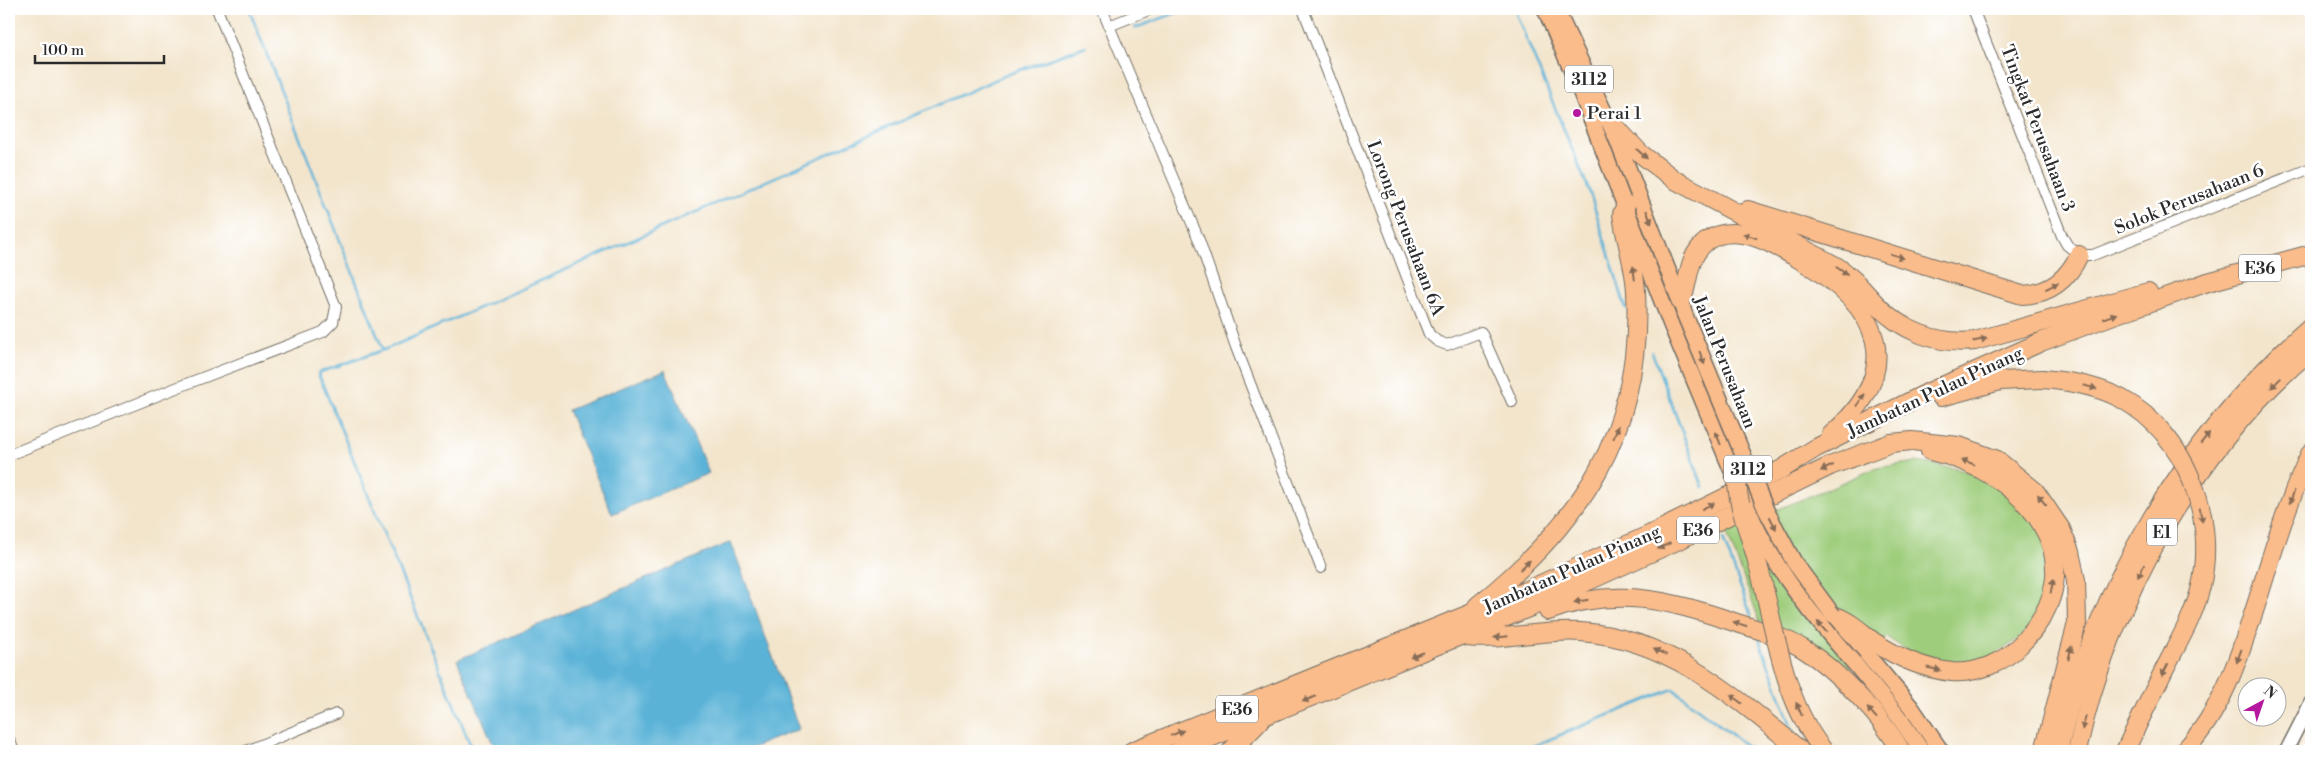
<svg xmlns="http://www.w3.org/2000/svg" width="2320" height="760" font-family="'Libre Bodoni',serif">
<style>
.green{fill:#9ecd7c;stroke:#647c54}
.water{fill:#5ab2d7;stroke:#426e81}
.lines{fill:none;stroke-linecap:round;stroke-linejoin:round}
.stream{stroke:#5ab2d7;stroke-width:2.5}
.minor-casing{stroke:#716c63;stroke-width:12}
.tertiary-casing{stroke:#716c63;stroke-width:15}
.primary-casing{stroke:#716c63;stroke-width:18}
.motorway-casing{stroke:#716c63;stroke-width:20}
.minor{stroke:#fff;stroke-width:10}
.tertiary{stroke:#fff;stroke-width:12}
.primary{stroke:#fabc8b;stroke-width:15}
.motorway{stroke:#fabc8b;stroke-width:18}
.primary-bridge-casing{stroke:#716c63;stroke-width:18;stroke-linecap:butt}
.motorway-bridge-casing{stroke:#716c63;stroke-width:20;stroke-linecap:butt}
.primary-bridge{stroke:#fabc8b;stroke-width:15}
.motorway-bridge{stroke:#fabc8b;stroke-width:18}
.oneway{fill:#886c56}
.poi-dot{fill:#b5179e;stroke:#fff;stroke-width:2}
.labels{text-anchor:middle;stroke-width:5;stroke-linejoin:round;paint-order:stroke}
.shield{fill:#fff;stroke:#6b6b6b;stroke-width:1}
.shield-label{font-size:16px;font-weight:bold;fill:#2b2b2b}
.poi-label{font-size:18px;fill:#2b2b2b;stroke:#fff;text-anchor:start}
.street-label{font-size:18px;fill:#2b2b2b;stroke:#fff}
</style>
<rect width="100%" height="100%" fill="#fff"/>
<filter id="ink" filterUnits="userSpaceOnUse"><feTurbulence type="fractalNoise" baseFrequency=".02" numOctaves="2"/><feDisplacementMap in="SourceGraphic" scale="10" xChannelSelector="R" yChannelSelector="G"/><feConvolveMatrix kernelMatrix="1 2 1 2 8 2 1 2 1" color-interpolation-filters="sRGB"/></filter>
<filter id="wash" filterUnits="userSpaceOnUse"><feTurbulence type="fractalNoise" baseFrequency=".0096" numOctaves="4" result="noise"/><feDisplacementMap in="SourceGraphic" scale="20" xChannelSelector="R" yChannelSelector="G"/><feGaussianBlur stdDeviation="1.12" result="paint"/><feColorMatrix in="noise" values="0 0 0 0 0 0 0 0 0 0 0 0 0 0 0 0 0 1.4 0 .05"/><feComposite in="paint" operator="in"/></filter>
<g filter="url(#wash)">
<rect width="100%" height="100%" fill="#f3e5cc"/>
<path class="green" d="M1916,462C1941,466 1969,469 1993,481C2001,485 2024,502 2029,509C2046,530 2053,565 2048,592C2046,600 2040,608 2036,615C2026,634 2022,636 2005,648C1965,676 1924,665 1887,637L1848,669L1801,637L1760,622L1726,531L1877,468Z"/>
<g class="water">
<path d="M665,370L709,473L612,514L568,410Z"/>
<path d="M731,542L799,729L744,751H496L457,660Z"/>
</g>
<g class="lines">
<g class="stream">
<path d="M249,9L383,350L318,373L473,751"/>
<path d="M1514,9L1589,190L1626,309"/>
<path d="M1135,28L1187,9"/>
<path d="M384,350L1006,75L1086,46"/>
<path d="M1652,352L1703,487"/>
<path d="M1723,539L1751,615"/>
<path d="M1759,639L1795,736"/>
<path d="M1521,751L1673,689L1753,751"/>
</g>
</g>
</g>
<g filter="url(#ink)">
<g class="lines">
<g class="minor-casing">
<g id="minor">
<path d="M1102,9L1199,240L1236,347L1321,568"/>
<path d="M1303,9L1429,334L1437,341L1447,345L1481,332L1512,402"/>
<path d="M1973,9L2062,236L2067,245L2079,255H2093L2311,168"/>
<path d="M1109,26L1151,9"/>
<path d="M9,455L181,386L323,332L333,322L336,307L217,9"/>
<path d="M9,739L14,751"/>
<path d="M246,751L336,714"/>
</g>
</g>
<g class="tertiary-casing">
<path id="tertiary" d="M2286,751L2311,702"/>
</g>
<g class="primary-casing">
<g id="primary">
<path d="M1545,9L1578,85L1670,322L1737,483"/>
<path d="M1556,9L1616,137L1683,309"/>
<path d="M1837,619L1911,707L1941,751"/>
<path d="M1854,663L1898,716L1922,751"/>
</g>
</g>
<g class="motorway-casing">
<g id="motorway">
<path d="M1608,119L1641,154L1675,180L1836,266C1852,276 1862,289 1875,303C1901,331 1937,345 1975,341L2148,292"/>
<path d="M1748,210L2022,295C2050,294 2068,279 2079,255"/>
<path d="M1681,302C1690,281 1686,257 1707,241C1736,220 1777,246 1802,261C1880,307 1908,368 1831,435"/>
<path d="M1941,397L2000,381L2042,379"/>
<path d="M1477,606C1582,522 1643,431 1636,292C1635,265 1625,240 1622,214L1626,204"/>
<path d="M1548,611C1616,586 1668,600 1734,622C1758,630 1783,636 1805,650C1838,671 1882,717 1901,751"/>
<path d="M1833,615C1849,620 1861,632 1874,642C1897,657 1924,669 1952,672C1976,674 2003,663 2020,645C2104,561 2023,471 1930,451"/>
<path d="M1467,637C1505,641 1543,629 1581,632C1669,638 1736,697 1801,751"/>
<path d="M1132,751L1521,593L1651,534L1777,472L1816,448L1927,393L2041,342L2111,316L2208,282L2311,254"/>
<path d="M1178,751L1531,607L1681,539L1830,466L1891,443L1912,441L1959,446L1997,460L2035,491L2061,529L2070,552L2076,580L2077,623L2044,751"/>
<path d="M1231,751L1260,721"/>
<path d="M2058,751C2096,587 2185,437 2311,326"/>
<path d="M2077,751C2109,603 2194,448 2311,350"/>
<path d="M2184,751C2223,710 2240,655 2257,602C2273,551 2288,500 2311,452"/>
</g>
</g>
<use href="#minor" class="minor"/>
<use href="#tertiary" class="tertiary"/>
<use href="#primary" class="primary"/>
<use href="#motorway" class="motorway"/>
<g class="primary-bridge-casing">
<g id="primary-bridge">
<path d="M1684,313L1766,510L1794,562L1833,615"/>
<path d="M1748,509C1773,568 1812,615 1854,663"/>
</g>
</g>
<g class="motorway-bridge-casing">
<g id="motorway-bridge">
<path d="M2042,379C2069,381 2098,386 2122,399C2186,435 2217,516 2201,586C2194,617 2177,644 2163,672C2150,699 2137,725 2125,751"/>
<path d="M1737,483C1739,511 1750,534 1757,561C1775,623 1781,699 1824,751"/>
</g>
</g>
<use href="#primary-bridge" class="primary-bridge"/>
<use href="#motorway-bridge" class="motorway-bridge"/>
</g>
<defs><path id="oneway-solid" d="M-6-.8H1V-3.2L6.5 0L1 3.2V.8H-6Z" transform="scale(1.25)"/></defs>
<g class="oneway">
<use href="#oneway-solid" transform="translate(1642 154) rotate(42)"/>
<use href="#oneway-solid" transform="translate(1649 217) rotate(68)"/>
<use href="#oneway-solid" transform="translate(1750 236) rotate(-163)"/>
<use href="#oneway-solid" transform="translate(1897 256) rotate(17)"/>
<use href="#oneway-solid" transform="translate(1842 271) rotate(35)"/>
<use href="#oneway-solid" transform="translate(1634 273) rotate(-97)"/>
<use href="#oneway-solid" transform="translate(2052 286) rotate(-26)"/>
<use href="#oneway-solid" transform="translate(2110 316) rotate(-20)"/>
<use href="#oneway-solid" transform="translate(1980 340) rotate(-12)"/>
<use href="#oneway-solid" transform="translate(1702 358) rotate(69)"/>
<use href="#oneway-solid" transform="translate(2276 383) rotate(134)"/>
<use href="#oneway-solid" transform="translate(2090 387) rotate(16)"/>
<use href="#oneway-solid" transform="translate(1861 400) rotate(-58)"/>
<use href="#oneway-solid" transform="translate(1616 432) rotate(-69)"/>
<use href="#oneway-solid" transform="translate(1718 438) rotate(-112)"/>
<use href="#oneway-solid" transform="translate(2205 438) rotate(-51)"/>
<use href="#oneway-solid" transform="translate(1968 462) rotate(-158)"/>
<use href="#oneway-solid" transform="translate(1827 468) rotate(156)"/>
<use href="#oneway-solid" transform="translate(2292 497) rotate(111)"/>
<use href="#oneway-solid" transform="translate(2042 500) rotate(-128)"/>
<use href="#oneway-solid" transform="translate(1708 506) rotate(-26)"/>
<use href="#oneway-solid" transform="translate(2201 515) rotate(80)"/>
<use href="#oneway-solid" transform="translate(1773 523) rotate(63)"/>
<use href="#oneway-solid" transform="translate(1664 546) rotate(155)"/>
<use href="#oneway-solid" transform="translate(1525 565) rotate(-43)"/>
<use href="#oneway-solid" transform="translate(2141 571) rotate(116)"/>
<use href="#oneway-solid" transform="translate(2052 586) rotate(-79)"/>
<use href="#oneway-solid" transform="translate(1581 601) rotate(170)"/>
<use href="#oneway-solid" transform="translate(1740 624) rotate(-162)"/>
<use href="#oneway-solid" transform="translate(1822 627) rotate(-131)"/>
<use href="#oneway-solid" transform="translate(1501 637) rotate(174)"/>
<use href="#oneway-solid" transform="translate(1660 652) rotate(-156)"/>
<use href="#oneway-solid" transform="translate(2070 653) rotate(-76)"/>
<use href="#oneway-solid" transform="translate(1417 655) rotate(157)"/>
<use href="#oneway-solid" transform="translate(2239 656) rotate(110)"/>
<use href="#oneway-solid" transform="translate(1934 669) rotate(12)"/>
<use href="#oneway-solid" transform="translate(2165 670) rotate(117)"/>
<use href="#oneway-solid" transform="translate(1309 699) rotate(158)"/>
<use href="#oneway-solid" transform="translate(1736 699) rotate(-143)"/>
<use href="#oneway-solid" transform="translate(1799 709) rotate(-114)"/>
<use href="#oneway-solid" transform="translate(1872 713) rotate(-132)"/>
<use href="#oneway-solid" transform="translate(2084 723) rotate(105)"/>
<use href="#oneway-solid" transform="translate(1177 733) rotate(-22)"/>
</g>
</g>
<circle class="poi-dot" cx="1577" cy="113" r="5"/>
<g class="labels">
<g class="shield">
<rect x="1565" y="65.5" width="48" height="27" rx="4"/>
<rect x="2239" y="254.5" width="42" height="27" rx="4"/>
<rect x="1724" y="455.5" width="48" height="27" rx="4"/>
<rect x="1677" y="516.5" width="42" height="27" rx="4"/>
<rect x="2147" y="518.5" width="30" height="27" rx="4"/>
<rect x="1216" y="695.5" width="42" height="27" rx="4"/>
</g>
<g class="shield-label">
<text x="1589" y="85">3112</text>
<text x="2260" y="274">E36</text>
<text x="1748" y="475">3112</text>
<text x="1698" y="536">E36</text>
<text x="2162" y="538">E1</text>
<text x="1237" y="715">E36</text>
</g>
<g class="poi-label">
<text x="1587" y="119">Perai 1</text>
</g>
<g class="street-label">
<text transform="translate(2038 128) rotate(69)" y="6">Tingkat Perusahaan 3</text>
<text transform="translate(2189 199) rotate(-22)" y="6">Solok Perusahaan 6</text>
<text transform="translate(1406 228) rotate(69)" y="6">Lorong Perusahaan 6A</text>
<text transform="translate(1725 362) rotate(68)" y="6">Jalan Perusahaan</text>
<text transform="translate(1935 392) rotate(-25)" y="6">Jambatan Pulau Pinang</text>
<text transform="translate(1572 569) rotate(-24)" y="6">Jambatan Pulau Pinang</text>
</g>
</g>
<rect width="2320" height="760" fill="none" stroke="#fff" stroke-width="30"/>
<g transform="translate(2262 702) rotate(40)"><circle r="24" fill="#ffffff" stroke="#aaaaaa"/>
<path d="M0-4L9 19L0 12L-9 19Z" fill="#b5179e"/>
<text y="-8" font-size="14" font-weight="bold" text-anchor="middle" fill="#2b2b2b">N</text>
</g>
<path d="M35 55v8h129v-8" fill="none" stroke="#2b2b2b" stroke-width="2.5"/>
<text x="42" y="55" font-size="15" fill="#2b2b2b" stroke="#ffffff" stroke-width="4" paint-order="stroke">100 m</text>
</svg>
